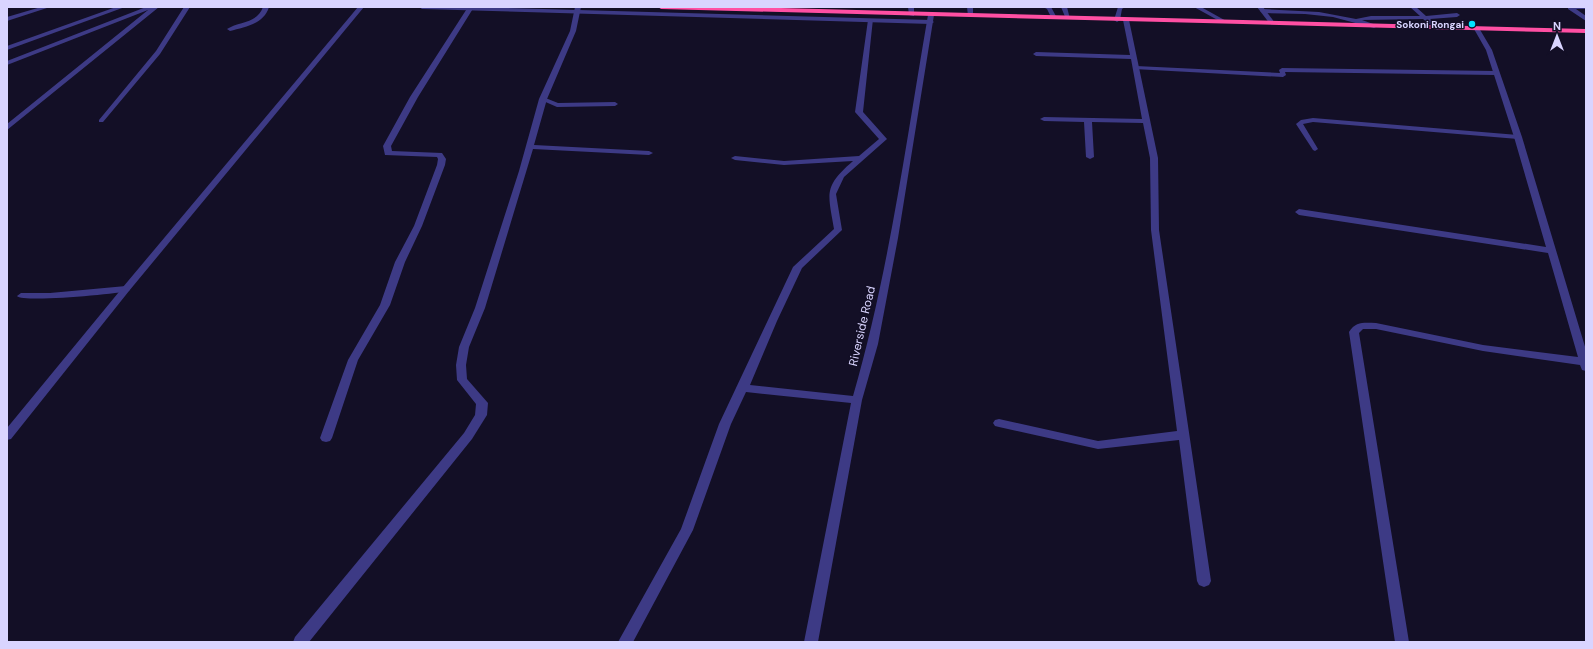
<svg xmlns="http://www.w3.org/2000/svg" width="1593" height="649" font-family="'DM Sans',sans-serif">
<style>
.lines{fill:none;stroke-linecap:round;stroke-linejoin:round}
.lane{fill:#3d3a85;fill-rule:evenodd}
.street{fill:#3d3a85;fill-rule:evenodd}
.highway{fill:#ff4fa3;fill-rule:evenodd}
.poi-dot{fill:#00e5ff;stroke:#130f26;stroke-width:1.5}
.labels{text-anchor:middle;stroke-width:3;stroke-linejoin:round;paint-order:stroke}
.far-poi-label{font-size:10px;font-weight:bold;fill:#d9d4ff;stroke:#130f26;text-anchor:end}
.street-label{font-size:12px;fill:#d9d4ff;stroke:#130f26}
</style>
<rect width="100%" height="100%" fill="#130f26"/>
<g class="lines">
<g class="lane">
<path d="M184,7H190L160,54L103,122H99V120L156,51Z"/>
<path d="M419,7H476L931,20L934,22L931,24L422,9Z"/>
<path d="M908,7H914V16L909,15Z"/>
<path d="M967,7H973V17L968,16Z"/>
<path d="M1043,7H1051L1057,18L1056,19H1052L1047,9Z"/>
<path d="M1061,7H1067L1070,19H1066Z"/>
<path d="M1118,7H1125L1122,9L1120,20L1117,22L1114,20Z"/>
<path d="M1194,7H1201L1228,22L1223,23Z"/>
<path d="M1410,7H1416L1426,16L1457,13L1460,15L1457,17L1430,19L1440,28L1437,30L1423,19L1362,20L1376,25V27L1374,28L1333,17L1305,14L1263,13L1260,11L1263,9L1319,12L1356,19L1371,16H1420Z"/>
<path d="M1136,66L1280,73L1279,70L1282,68L1495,71L1498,73L1495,75L1285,72L1286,75L1283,77L1134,69V67Z"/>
<path d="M543,97L558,103L615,102L618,104L615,106L557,107L541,100L540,99Z"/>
<path d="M1313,118L1518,135L1521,137L1518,139L1313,122L1303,124L1318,149L1315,151L1313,150L1296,124L1301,120Z"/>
<path d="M126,286L130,289L129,291C116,294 23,303 17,296L21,293H50Z"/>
</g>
<g class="street">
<path d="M41,7H50L7,21V17Z"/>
<path d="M116,7H125L7,50V46Z"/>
<path d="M146,7H159L7,130V124L148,10L7,65V61Z"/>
<path d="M263,7H269C264,24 245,27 230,31L227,29C239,21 257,24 263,7Z"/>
<path d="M358,7H364L129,291L11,439L7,440V428L123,287Z"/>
<path d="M468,7H474L418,97L391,146L392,151L442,153L446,159L445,165L422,226L405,262L390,305L358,360L332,438L330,441L326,442L322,441L320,438L348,360L380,305L395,262L414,226L437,165L438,159L437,157L385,155L383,146L410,97Z"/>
<path d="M575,7H581L576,31L547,99L534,145L649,151L653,153L649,155L533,149L485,308L469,347L466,365L467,379L488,403L487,415L472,439L309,642H293L295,637L464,433L475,415L476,404L457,380L456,365L459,347L475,308L519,171L539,99L570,31Z"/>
<path d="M1257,7H1263L1275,23L1274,24H1270Z"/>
<path d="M1568,7H1586V9H1576L1586,16V21L1568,9Z"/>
<path d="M931,13L934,15L898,238L878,344L862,400L818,642H804L851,403L746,392L731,424L693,530L633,642H618L681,529L719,424L793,267L834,229C828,193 823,187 853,161L784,165L735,160L731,158L735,156L784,161L859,156L879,139L855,112L868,20L873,19L863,112L887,139L844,177L836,194L842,230L802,268L777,321L750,385L853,396C889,272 906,142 928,15Z"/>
<path d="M1126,18L1129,20L1158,158L1159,230L1211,581L1209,585L1204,587L1199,585L1197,581L1179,440L1098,449L999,427L995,426L993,423L995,420L999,419L1098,441L1177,431L1151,230L1150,158L1143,123L1092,122L1094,157L1090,159L1086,157L1084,122L1044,121L1040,119L1044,117L1142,119L1131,59L1036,56L1033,54L1036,52L1130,55L1123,20Z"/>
<path d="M1475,28H1479L1492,50L1522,137L1586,350V371L1582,370L1580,365L1483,351L1376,329H1363L1359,333L1409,642H1395L1349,332C1356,321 1364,323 1376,323L1483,345L1578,357L1548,253L1299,215L1295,212L1299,209L1546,247L1514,137L1486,50L1474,29Z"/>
</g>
<path class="highway" d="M658,7H742L1586,29V33L661,9Z"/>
</g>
<circle class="poi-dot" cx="1472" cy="24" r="4"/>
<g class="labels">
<g class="far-poi-label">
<text x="1464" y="28">Sokoni Rongai</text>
</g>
<g class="street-label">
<text transform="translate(862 326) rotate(-77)" y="4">Riverside Road</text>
</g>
</g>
<rect width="1593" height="649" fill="none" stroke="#d9d4ff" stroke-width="16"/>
<g transform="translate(1557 36)" stroke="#130f26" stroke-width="3" paint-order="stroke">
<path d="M0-3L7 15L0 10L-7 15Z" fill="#d9d4ff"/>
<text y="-6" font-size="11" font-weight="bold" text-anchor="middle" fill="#d9d4ff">N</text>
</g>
</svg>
